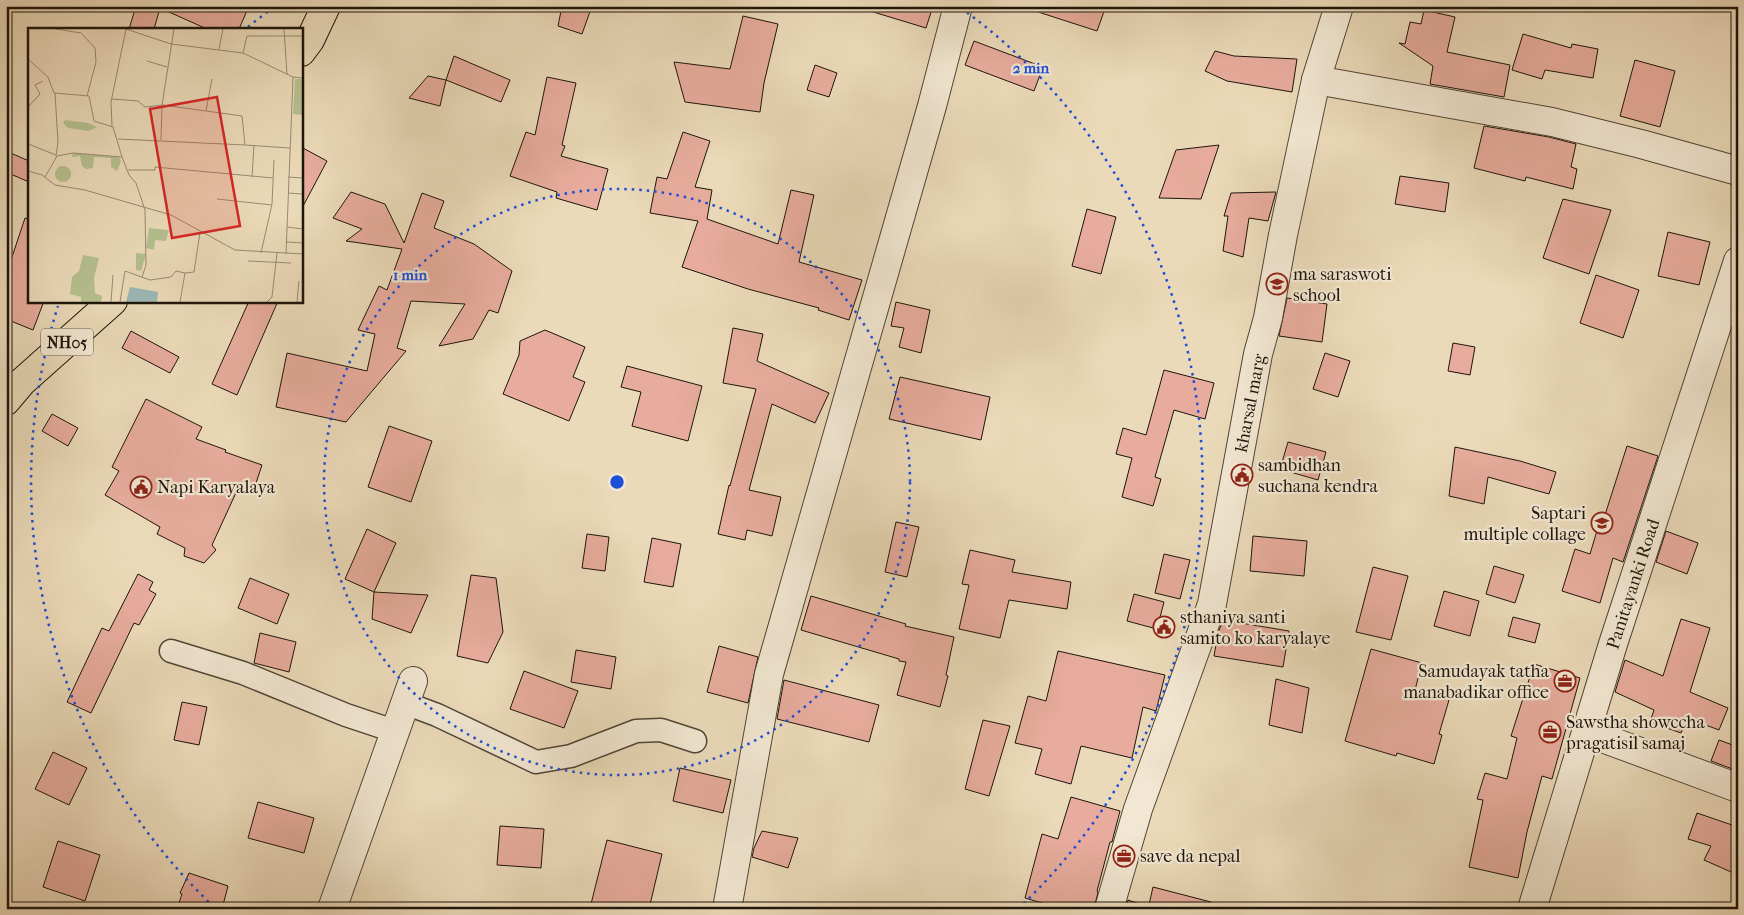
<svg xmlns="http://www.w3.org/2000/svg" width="1744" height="915" font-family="'IM FELL French Canon',serif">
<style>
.building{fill:#e7ac9d;stroke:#1d150c}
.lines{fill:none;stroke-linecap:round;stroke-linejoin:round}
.pedestrian-casing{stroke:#504637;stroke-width:25}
.minor-casing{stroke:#504637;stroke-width:30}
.primary-casing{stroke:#1d150c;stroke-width:30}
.pedestrian{stroke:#f2e7d2;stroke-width:22}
.minor{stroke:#f2e7d2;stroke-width:28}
.primary{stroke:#ebdab9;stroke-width:28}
.ring{fill:none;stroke:#1d4ed8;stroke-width:2.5;stroke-dasharray:2.5 5}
.labels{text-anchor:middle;stroke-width:4.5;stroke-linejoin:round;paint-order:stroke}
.shield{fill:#f2e7d2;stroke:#5d5447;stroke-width:1}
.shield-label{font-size:16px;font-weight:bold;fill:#1d150c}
.poi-label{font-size:18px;fill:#1d150c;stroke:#f2e7d2;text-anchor:start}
.street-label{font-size:18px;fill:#1d150c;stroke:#f2e7d2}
.inset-road{fill:none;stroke:#998b74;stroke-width:1}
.view{fill:#d62828;fill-opacity:0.15;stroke:#d62828;stroke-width:2.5}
.inset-edge{fill:none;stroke:#1d150c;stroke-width:2.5}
.centre{fill:#1d4ed8;stroke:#f2e7d2;stroke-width:2.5}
.ring-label{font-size:15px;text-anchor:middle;font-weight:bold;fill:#1d4ed8;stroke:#f2e7d2;stroke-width:4.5;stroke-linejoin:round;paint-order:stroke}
</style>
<rect width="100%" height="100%" fill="#ebdab9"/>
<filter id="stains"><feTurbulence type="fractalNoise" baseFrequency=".004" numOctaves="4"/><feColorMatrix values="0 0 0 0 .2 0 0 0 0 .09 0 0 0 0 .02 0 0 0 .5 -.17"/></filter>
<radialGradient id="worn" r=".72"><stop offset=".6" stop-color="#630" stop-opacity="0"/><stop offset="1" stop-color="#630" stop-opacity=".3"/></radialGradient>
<g class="building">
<path d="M136,6H249L239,29H207L160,8L154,29H129Z"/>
<path d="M562,6H592L582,34L558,26Z"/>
<path d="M870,6H933L926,28L870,11Z"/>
<path d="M1033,6H1106L1097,31L1032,10Z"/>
<path d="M1424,10L1455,17L1447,52L1510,65L1504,97L1430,84L1433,66L1399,43L1405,44L1410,22L1421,24Z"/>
<path d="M743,16L778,24L764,83L760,112L685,102L674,62L730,69Z"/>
<path d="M1523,34L1571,48L1572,44L1598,49L1593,78L1545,70L1542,79L1512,70Z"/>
<path d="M974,41L1043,67L1034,91L965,65Z"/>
<path d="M1215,51L1234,56L1297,59L1292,92L1227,81L1205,71Z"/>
<path d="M454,56L510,80L501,102L446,80Z"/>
<path d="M1635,60L1675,71L1660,127L1620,116Z"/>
<path d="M815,65L837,73L829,97L807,90Z"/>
<path d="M428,76L446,80L440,106L409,98Z"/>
<path d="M547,77L576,83L562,145L565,146L561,156L608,169L597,210L556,198L557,192L510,176L526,132L535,135Z"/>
<path d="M1484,126L1549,137L1576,144L1571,167L1577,169L1573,189L1526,177L1525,181L1474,168Z"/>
<path d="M683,132L710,141L695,187L712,190L707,219L778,244L791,190L814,195L799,262L862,280L849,320L818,310L819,308L748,289L682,267L698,221L650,213L657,177L667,179Z"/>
<path d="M1219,145L1201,199L1159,198L1176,150Z"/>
<path d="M301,147L327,161L301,210Z"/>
<path d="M6,151L29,161V182L6,172Z"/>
<path d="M1400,176L1449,183L1445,212L1395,204Z"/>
<path d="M351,192L385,204L404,243L422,193L444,201L434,228L474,244L512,271L498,313L489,310L473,339L439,346L465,304L411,301L397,348L406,351L346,422L276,407L287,353L367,371L375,334L358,330L379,286L387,290L402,249L346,241L362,229L333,218Z"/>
<path d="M1276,192L1268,221L1249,218L1243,257L1223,251L1228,216H1224L1231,193Z"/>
<path d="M1563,199L1611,210L1589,274L1543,258Z"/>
<path d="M1087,209L1116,217L1101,274L1072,266Z"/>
<path d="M25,218L29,219V301H44L33,330L6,319V275Z"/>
<path d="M1668,232L1710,242L1699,285L1658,276Z"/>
<path d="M1596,275L1639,290L1623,338L1580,323Z"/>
<path d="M1287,298L1327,304L1322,342L1279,336Z"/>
<path d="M249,301H278L237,395L212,384Z"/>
<path d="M896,302L930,310L921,353L899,347L904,328L891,326Z"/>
<path d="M733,328L763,334L757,361L829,393L815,423L772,404L749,490L781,497L772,536L747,530L745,540L718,534L729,485L730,486L756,389L723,383Z"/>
<path d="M545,330L585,347L573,377L585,382L569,421L503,394L519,355L520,341Z"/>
<path d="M131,331L179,357L170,373L122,348Z"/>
<path d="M1453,343L1475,347L1470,375L1448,371Z"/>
<path d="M1325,353L1350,361L1338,397L1313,389Z"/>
<path d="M627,366L702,386L688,441L632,426L641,392L621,387Z"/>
<path d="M1164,370L1214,383L1205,419L1174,410L1155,477L1161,479L1153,506L1122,497L1132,458L1116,454L1123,428L1146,435Z"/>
<path d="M900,377L990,397L981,440L889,419Z"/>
<path d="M146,399L202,427L196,439L226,450L225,452L262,465L254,489L240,484L212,545L216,550L204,563L184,556L185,548L157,534L160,527L105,495L119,471L112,467Z"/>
<path d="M52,414L78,428L68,446L42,431Z"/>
<path d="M389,426L432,441L411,502L368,487Z"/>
<path d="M1288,442L1326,452L1318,480L1280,469Z"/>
<path d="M1627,446L1658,456L1623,562L1613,558L1600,603L1562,591L1575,549L1590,554L1602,514L1605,515Z"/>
<path d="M1455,447L1520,461L1556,472L1549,494L1488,477L1484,504L1449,496Z"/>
<path d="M896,522L919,527L907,577L885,572Z"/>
<path d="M367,529L396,543L374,592L345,579Z"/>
<path d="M1666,531L1698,543L1687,574L1656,562Z"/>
<path d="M587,534L609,537L605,571L582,568Z"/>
<path d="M1253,536L1307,541L1304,576L1250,571Z"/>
<path d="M652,538L681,544L673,587L644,582Z"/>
<path d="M970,550L1015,560L1012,572L1071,582L1067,609L1009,600L1000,638L959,629L969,585L962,584Z"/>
<path d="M1164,554L1190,560L1180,599L1155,593Z"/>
<path d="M1494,566L1524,575L1515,603L1486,594Z"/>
<path d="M1373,567L1408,576L1391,640L1356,632Z"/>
<path d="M138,574L153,582L149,590L156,594L139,625L134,623L91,713L67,702L102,628L109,631Z"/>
<path d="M471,575L496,578L503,632L488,663L457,656Z"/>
<path d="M250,578L289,594L277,624L238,608Z"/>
<path d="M1444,591L1479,601L1470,636L1434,626Z"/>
<path d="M374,592L428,595L411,633L372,619Z"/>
<path d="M1134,594L1164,602L1157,629L1127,621Z"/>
<path d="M811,596L906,624L905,626L954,637L946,675L948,676L940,707L897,695L906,662L899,661V659L801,630Z"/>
<path d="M1513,617L1540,624L1535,643L1508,636Z"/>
<path d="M1681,619L1710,628L1690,692L1728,708L1719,730L1687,718L1681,733L1650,722L1654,710L1615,692L1625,660L1663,676Z"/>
<path d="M1223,620L1289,631L1283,667L1214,656L1218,633Z"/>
<path d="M260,633L296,642L289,672L254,663Z"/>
<path d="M719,646L758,657L748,703L707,692Z"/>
<path d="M1371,649L1422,663L1415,690L1449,700L1439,734L1442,735L1434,764L1397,753L1396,756L1345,741Z"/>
<path d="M576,650L616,657L611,689L571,682Z"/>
<path d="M1058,651L1165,675L1156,711L1143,707L1132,758L1081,746L1071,784L1035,774L1042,749L1015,743L1028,696L1046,701Z"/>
<path d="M1534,664L1580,678L1552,779L1542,776L1527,832L1518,878L1469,867L1483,800L1477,799L1485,773L1507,779L1517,738L1511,736Z"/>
<path d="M524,671L578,691L564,728L510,709Z"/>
<path d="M1276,679L1309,688L1302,733L1269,725Z"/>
<path d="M784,680L879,705L869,742L777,719Z"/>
<path d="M182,702L207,707L199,745L174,740Z"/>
<path d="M983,720L1010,726L989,796L965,789Z"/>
<path d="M1719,740L1738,747V771L1711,761Z"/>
<path d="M53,752L87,768L69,805L35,789Z"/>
<path d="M680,768L731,780L723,813L673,801Z"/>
<path d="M1071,797L1120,811L1114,834L1112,842H1110L1097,891L1098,892L1094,909H1063L1025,898L1042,834L1058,839Z"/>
<path d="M258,802L314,818L304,853L248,838Z"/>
<path d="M1697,813L1738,827V875L1704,860L1711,846L1688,839Z"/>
<path d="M500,826L544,829L541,868L497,865Z"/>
<path d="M762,831L798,838L788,868L752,857L754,848Z"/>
<path d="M607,840L662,854L649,909H611L591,904Z"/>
<path d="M58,841L100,855L85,901L43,887Z"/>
<path d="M189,873L228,886L222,909H177L182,894L180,893Z"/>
<path d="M1153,887L1211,902L1210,909H1148Z"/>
<path d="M1128,900L1137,903V909H1125Z"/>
</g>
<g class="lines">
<g class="pedestrian-casing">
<g id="pedestrian">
<path d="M171,651L243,673L346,715L394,731"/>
<path d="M405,703L437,715L536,762L571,756L636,731L661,730L695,741"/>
</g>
</g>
<g class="minor-casing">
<g id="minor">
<path d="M1316,80L1552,122L1641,144L1738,171"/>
<path d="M1586,732L1738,788"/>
<path d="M332,909L413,681"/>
<path d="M727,909L769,674L932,106L958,6"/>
<path d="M1109,909L1138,809L1212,604L1258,354L1268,318L1283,235L1316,80L1339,6"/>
<path d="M1532,909L1613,644L1738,261"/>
</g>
</g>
<g class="primary-casing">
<g id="primary">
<path d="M301,52L310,40L326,6"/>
<path d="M6,401L22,382L113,301"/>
</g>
</g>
<use href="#pedestrian" class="pedestrian"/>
<use href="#minor" class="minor"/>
<use href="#primary" class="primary"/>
</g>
<g class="ring">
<circle cx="617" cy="482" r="293"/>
<path d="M214 907A586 586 0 0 1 58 306M248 27A586 586 0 0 1 273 8M961 8A586 586 0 0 1 1020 907"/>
</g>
<defs>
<g id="school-ring" transform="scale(1.125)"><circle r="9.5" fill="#f2e7d2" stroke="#8f2418" stroke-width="1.5"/><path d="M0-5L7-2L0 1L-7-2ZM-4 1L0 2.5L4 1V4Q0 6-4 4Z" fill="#8f2418"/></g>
<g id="civic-ring" transform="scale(1.125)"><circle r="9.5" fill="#f2e7d2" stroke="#8f2418" stroke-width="1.5"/><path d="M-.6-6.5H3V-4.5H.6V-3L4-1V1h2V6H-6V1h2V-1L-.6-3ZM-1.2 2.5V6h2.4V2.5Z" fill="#8f2418"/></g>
<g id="university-ring" transform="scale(1.125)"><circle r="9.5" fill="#f2e7d2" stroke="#8f2418" stroke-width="1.5"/><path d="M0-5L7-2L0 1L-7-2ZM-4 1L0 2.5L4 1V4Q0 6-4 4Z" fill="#8f2418"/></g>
<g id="office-ring" transform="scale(1.125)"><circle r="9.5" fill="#f2e7d2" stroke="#8f2418" stroke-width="1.5"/><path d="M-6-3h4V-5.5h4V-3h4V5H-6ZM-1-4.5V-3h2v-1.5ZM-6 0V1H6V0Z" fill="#8f2418"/></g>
</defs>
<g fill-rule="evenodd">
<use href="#school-ring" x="1277" y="284"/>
<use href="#civic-ring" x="1242" y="475"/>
<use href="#civic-ring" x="141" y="487"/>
<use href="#university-ring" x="1602" y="523"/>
<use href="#civic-ring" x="1164" y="627"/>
<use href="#office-ring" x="1565" y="681"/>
<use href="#office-ring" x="1550" y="732"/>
<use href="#office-ring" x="1124" y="856"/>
</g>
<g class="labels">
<rect class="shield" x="41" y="328.5" width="52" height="27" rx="4"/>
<g class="shield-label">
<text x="67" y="348">NH05</text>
</g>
<g class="poi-label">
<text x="1293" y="280">ma saraswoti<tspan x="1293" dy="21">school</tspan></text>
<text x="1258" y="471">sambidhan<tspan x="1258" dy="21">suchana kendra</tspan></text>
<text x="157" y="493">Napi Karyalaya</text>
<text x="1586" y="519" text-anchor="end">Saptari<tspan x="1586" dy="21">multiple collage</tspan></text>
<text x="1180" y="623">sthaniya santi<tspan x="1180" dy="21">samito ko karyalaye</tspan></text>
<text x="1549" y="677" text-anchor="end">Samudayak tatha<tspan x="1549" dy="21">manabadikar office</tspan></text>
<text x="1566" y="728">Sawstha showccha<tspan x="1566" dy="21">pragatisil samaj</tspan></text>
<text x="1140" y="862">save da nepal</text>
</g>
<g class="street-label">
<text transform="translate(1250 403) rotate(-79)" y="6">kharsal marg</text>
<text transform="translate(1633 584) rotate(-72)" y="6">Panitayanki Road</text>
</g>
</g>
<g transform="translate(28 28)">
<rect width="275" height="275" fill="#ebdab9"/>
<path d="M267,51H275V87L265,86ZM37,92L60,95L69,99L60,103L40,100L35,95ZM45,125L91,129L93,133L89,143L83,139V130L66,129L65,140L58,141L54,138L52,128L44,129ZM27 146a8 8 0 1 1 16 0a8 8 0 1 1-16 0ZM121,200L141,202L138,213L127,212L126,222L118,220ZM108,225L118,226L113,243L108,242ZM55,227L71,230L66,250L67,265L74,268L73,274H53V269L42,266L44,249L51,243Z" fill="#b6c090"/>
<path d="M102,259L130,264L129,274H98Z" fill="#9bb8b8"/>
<path class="inset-road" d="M28,1L53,5L67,20L68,34L59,68M98,1L143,16L215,25L265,49M256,1L259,46M191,21L195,1M215,25L219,8H275M0,31L20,49L26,65L61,68L66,93L85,99L94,129L101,147L108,155L117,182L118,237L114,249M119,33L139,39M27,65L30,114L28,128M84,71L110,73L117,79L134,77M135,77L214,88L217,117L262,120M0,79L12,66L7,57L15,53M178,83L184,51M84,98L83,74L98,1M90,111L217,117M133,112L134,77L146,1M0,116L28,127M100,142H127V139L245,150M0,143L14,147L27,157L57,162L143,187L207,222L275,226M17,149L29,128L45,125L94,129M224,149L226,117M260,149L275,150M260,165L275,166M189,171L244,177M259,199L275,201M259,214L275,215M233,225L244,176L246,132M258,226L265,49L275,50M220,233L263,235M83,274L85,247M92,274L97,243L122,252L143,249L148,243L157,245M152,274L157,245L166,244L172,204M239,274L244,269L249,225M269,274L271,253"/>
<path class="view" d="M189,69L212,198L144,210L122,81Z"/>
<rect width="275" height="275" class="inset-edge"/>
</g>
<circle cx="617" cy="482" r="8" class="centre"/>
<g class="ring-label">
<text x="1031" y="73">2 min</text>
<text x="410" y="280">1 min</text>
</g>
<rect width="1744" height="915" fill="none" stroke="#ebdab9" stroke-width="25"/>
<rect x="8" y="8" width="1729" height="900" fill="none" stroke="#1d150c" stroke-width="2.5"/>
<rect x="12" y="12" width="1719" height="890" fill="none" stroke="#1d150c"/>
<rect width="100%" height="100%" filter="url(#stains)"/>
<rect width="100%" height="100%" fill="url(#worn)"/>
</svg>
